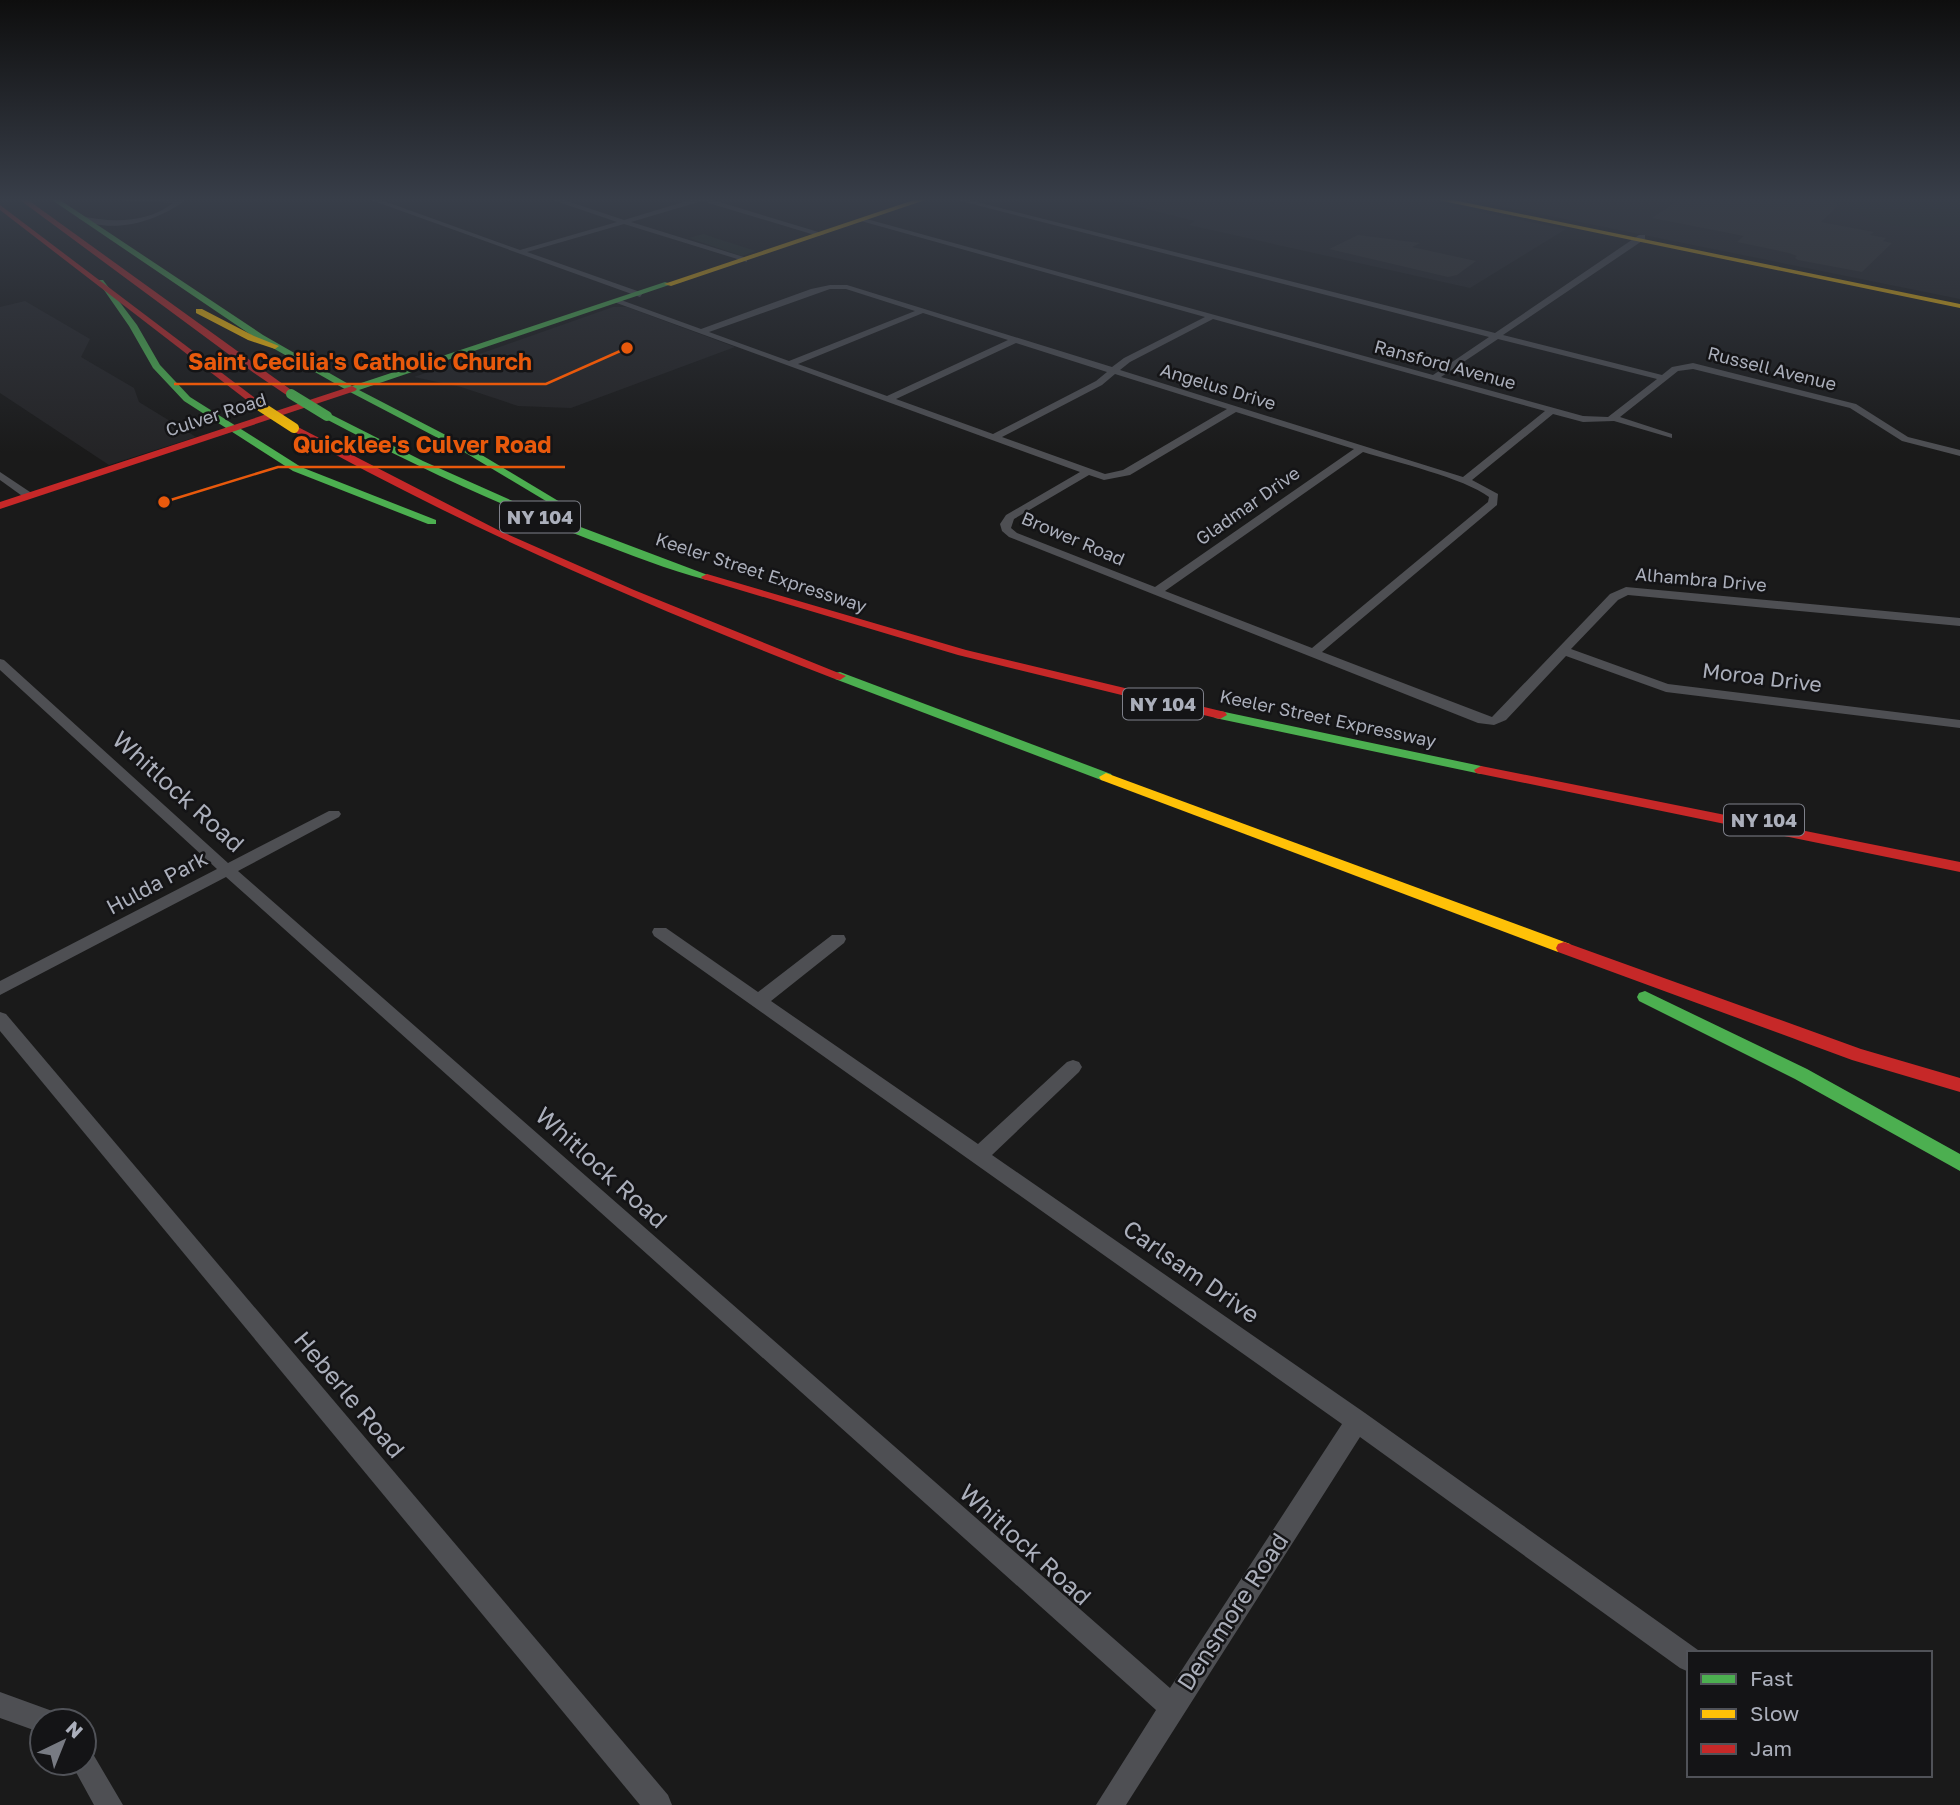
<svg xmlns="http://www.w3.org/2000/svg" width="1960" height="1805" font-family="'Golos Text',sans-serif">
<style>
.built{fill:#242426}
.green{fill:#1f2821}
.building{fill:#323232}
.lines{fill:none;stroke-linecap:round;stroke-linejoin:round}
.street{fill:#4e4f53;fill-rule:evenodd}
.fast{fill:#4caf50;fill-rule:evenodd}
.slow{fill:#ffc107;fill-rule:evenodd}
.jam{fill:#c62828;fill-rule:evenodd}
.fast-bridge{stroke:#4caf50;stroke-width:10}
.slow-bridge{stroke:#ffc107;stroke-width:10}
.labels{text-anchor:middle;stroke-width:5;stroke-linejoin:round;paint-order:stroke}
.far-street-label{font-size:18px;fill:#abafbb;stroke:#141416}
.shield{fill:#141416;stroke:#7e808a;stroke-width:2}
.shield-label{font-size:19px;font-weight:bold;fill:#abafbb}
.street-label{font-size:21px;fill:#abafbb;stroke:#141416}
.near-street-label{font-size:24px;fill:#abafbb;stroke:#141416}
.leader{fill:none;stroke:#e8590c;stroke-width:2.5}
.callout-dot{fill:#e8590c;stroke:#141416;stroke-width:2.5}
.callout-label{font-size:23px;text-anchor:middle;font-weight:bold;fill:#e8590c;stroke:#141416;stroke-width:5;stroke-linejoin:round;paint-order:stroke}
</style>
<rect width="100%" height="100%" fill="#1a1a1a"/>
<g class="built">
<path d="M1110,200H1419L1566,229L1470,288L1189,225L1195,221Z"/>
<path d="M1468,200H1960V299L1535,213Z"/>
<path d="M25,301L90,339L81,357L134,388L139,402L196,437L109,465L0,393V307Z"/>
<path d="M613,307H627L735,347L571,408L518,406L461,387L414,377Z"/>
</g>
<g class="green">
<path d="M1849,200H1960V227C1919,227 1886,232 1850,208Z"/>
<path d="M703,234L756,251L742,256L689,238Z"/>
</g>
<g class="building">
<path d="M1679,200H1837L1833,203L1838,204L1836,206H1838L1821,222L1874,232L1870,235L1886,238L1883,241L1892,243L1862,272L1798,260L1795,258L1797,256L1789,253L1737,242L1744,236L1652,218Z"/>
<path d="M1358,235L1420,243L1412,247L1476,261L1457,275L1448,277L1329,249Z"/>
</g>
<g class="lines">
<g class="street">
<path d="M113,200H184V201C156,222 111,235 78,218L81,216C112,223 148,223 173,203Z"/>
<path d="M371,200H381L520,250L617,222L553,200H564L624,220L690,200H713L825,234L818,236L702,201L631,222L747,258V262L624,224L527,252L643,293L640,297Z"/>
<path d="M957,200H969L1495,333L1639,235H1645V239L1503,335L1662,375L1672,367L1693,363L1856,404L1908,437L1960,450V456L1902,441L1850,408L1693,369L1678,371L1620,417L1672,434V438L1614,421L1583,422L1553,414L1472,480L1498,494L1497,505L1322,652L1492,717L1610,594L1626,587L1960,618V626L1628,595L1618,600L1571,649L1668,684L1960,720V728L1666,692L1566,656L1506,720L1494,725L1478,723L1009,537L1002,531L1000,524L1006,515L1080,472L614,302L621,300L701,329L811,289L830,285H847L1112,367L1124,358L1205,317L861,221L863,218L1433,375L1489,337ZM830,289H846L915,311L789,361L709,332ZM923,313L1008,340L887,396L798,364ZM1213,319L1545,411L1463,477L1120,370L1130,362ZM1498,339L1657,379L1608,417L1583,416L1441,377ZM1016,343L1107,372L1096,381L993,434L896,399ZM1115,374L1227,409L1123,470L1105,474L1002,437L1102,385ZM1236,412L1354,449L1155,587L1017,533L1011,528L1014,519L1089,475L1104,480L1130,475ZM1363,452C1395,462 1464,478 1489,497L1488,502L1312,648L1165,591Z"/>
<path d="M0,472L33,494V498H25L0,480Z"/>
<path d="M0,659L4,660L228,863L329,811H339L341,814L339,817L238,871L1170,1688L1342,1424L654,936L652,932L654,928H666L758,992L832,935H844L846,939L844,943L771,1001L978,1144L1067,1062L1073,1060L1079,1062L1082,1067L1079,1072L992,1155L1365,1413L1698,1650L1699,1653H1689V1672L1680,1668L1360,1437L1126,1805H1096L1156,1710L226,877L0,995V981L217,869L0,670Z"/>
<path d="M0,1012L6,1014L668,1795L672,1805H640L0,1031Z"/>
<path d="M0,1692L55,1712L59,1721H42V1733L0,1718Z"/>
<path d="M84,1750L93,1754L123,1805H94L71,1763H84Z"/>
</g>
<g class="fast">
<path d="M52,200H60L263,335L352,386L665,282L672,284L359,390L465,445L580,514L581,516L576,519L459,449L350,392L257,339Z"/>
<path d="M97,280H103L137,325L160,365L190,397L301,467L436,520V524H428L293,471L184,401L153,368L129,326Z"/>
<path d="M324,414H330L423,461L517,503L713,577L707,580C668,570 629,554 591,540C499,505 411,464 324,418Z"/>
<path d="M840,672L1111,774L1113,777L1106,781L1101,780L835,679V673Z"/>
<path d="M1220,711L1481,766L1488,770L1481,774L1215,718L1213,715Z"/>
<path d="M1645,991L1807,1069L1960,1154V1171L1795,1079L1639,1001L1637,997L1639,993Z"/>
</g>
<g class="slow">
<path d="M914,200H925L671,286L664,284Z"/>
<path d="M1438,200H1453L1960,304V308Z"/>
<path d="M196,309H202L254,336L279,346L275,349L248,340L196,313Z"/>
<path d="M1106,773L1570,944L1572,948L1570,952H1558L1101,780L1099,777Z"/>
</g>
<g class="jam">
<path d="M20,200H28L294,392V396H288L254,373Z"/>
<path d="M0,205L263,404V408H257L0,210Z"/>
<path d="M352,386L357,389L355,391L0,509V502Z"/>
<path d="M294,425L498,530L634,590L846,676L840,680L835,679C648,606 466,529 291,430V426Z"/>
<path d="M707,574L966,650L1225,712L1227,715L1220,719L958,655L703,579L701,577Z"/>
<path d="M1481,766L1960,862V872L1476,773L1474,770Z"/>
<path d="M1564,942L1861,1049L1960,1078V1092L1852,1060L1558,952L1556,948L1558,944Z"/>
</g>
<path class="fast-bridge" d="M291,394L327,416"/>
<path class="slow-bridge" d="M260,406L294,428"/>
</g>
<linearGradient id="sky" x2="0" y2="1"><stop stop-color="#0e0e0e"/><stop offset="0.44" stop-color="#383e49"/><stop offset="1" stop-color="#383e49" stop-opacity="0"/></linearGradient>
<rect width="1960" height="453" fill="url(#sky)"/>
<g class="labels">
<g class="far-street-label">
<text transform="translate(1445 365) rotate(15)" y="6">Ransford Avenue</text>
<text transform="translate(1772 369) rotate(14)" y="6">Russell Avenue</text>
<text transform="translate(1218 387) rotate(17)" y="6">Angelus Drive</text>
<text transform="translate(216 415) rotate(-18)" y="6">Culver Road</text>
<text transform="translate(1248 506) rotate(-35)" y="6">Gladmar Drive</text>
<text transform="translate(1073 539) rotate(23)" y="6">Brower Road</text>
<text transform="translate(761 573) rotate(18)" y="6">Keeler Street Expressway</text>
<text transform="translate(1701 580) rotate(5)" y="6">Alhambra Drive</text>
<text transform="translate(1328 719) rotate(12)" y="6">Keeler Street Expressway</text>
</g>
<g class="shield">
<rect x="500" y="501.5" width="80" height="31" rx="5"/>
<rect x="1123" y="688.5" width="80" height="31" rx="5"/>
<rect x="1724" y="804.5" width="80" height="31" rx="5"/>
</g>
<g class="shield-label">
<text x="540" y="524">NY 104</text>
<text x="1163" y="711">NY 104</text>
<text x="1764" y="827">NY 104</text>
</g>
<g class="street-label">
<text transform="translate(1762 678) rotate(7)" y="7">Moroa Drive</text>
<text transform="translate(157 883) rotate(-28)" y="7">Hulda Park</text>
</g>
<g class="near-street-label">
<text transform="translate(178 792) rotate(42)" y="8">Whitlock Road</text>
<text transform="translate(601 1168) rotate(42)" y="8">Whitlock Road</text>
<text transform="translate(1191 1272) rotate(35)" y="8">Carlsam Drive</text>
<text transform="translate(349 1395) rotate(50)" y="8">Heberle Road</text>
<text transform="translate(1025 1545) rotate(42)" y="8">Whitlock Road</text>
<text transform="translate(1233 1612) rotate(-57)" y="8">Densmore Road</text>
</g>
</g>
<path class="leader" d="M627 348L546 384H174M164 502L278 467H565"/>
<g class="callout-dot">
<circle cx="627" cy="348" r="7"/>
<circle cx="164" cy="502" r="7"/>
</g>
<g class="callout-label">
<text x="360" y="370">Saint Cecilia's Catholic Church</text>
<text x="422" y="453">Quicklee's Culver Road</text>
</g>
<rect x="1687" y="1651" width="245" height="126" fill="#141416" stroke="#505258" stroke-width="2"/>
<rect x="1701" y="1674" width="35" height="10" fill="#4caf50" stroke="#505258" stroke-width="2"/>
<text x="1750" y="1686" font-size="21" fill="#abafbb">Fast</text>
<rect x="1701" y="1709" width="35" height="10" fill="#ffc107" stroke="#505258" stroke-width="2"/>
<text x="1750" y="1721" font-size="21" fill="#abafbb">Slow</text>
<rect x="1701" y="1744" width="35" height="10" fill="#c62828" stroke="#505258" stroke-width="2"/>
<text x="1750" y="1756" font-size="21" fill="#abafbb">Jam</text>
<g transform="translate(63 1742) rotate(43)"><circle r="33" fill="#141416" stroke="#505258" stroke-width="2"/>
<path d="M0-5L12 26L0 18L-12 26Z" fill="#787b83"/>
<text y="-10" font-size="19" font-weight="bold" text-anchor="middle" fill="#abafbb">N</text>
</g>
</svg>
